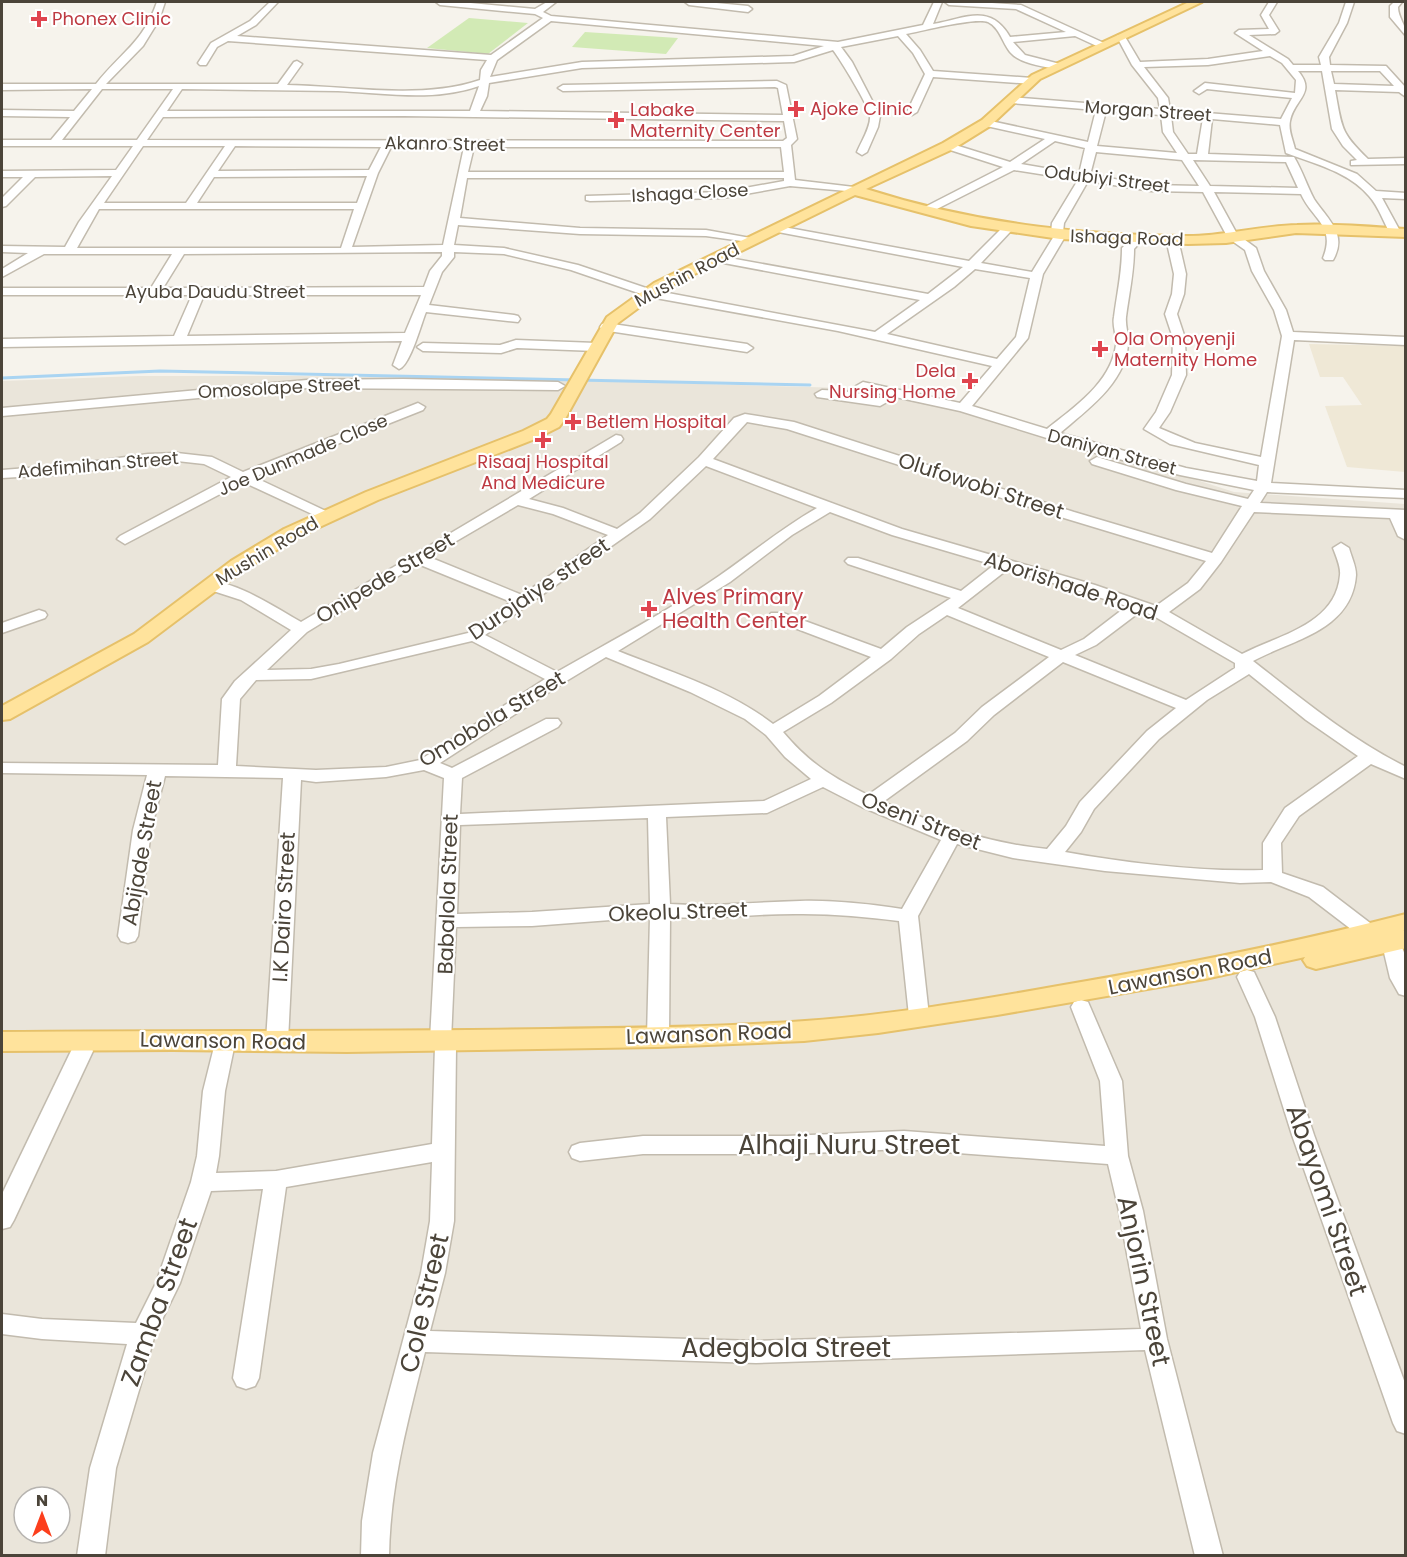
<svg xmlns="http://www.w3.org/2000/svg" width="1407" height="1557" font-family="Poppins,sans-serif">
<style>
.residential{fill:#eae5da;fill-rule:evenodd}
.education{fill:#efe8d6}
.green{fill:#d2eab5}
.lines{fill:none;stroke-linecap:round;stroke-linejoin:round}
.stream{stroke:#a9d4f2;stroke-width:3}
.minor-casing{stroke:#c2bbae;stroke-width:3}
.major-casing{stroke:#e6c16a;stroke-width:4}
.minor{fill:#fff;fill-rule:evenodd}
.major{fill:#ffe39c;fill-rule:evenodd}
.health-dot{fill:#e0444e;stroke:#fff;stroke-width:2}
.labels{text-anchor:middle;stroke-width:4.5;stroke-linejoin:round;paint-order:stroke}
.far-health-label{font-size:18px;fill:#be3a42;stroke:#fff;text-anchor:start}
.far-street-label{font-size:18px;fill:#4b4439;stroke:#fff}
.street-label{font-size:21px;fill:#4b4439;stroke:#fff}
.health-label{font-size:21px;fill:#be3a42;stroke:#fff;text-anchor:start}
.near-street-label{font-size:26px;fill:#4b4439;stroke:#fff}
</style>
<rect width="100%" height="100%" fill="#f6f3ec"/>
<path class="residential" d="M138,376H297L565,380L845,388L983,415L1067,438L1234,492L1405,504V1555H2V381ZM24,1497H60V1533H24Z"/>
<path class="education" d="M1309,344L1405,346V472L1347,467L1325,406L1362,405L1343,377H1320Z"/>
<g class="green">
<path d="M469,18L528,23L488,54L427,48Z"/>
<path d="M585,32L678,38L666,54L572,47Z"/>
</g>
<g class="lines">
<path class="stream" d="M2,378L160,371L810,385"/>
<g class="minor-casing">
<g id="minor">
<path d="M157,2H165L159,20L143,46L106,84H278L294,62L297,61L302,64L287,85C349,86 422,100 480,80L481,70L487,60L228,41L217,47L206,65H200L198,63L211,43L250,21L270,2H278L256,25L237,36L491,55L543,18L535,14L440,5L436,2H460L535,9L547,2H556L543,12L551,16L838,42L923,25L934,2H942L933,24C964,19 990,2 1010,37L1066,32L1016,9L949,5L945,2H977L1021,5L1104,43L1105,45L1101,48L1075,36L1013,42L1025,55L1060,64V68L1057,69C1042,66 1020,64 1010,52C1002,42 1000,28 988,22C975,17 922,31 906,34L920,50L933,71L1032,78L1037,81L1032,84L933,77L917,112L912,115L907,112L925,74L913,53L898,36L841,47L852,62L880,116L878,127L867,152L862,155L857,152C861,142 871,127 870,116C869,106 840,59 833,50L794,62L582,68L489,83L487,96L480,111L783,115L778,88L775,87L563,91L558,88L563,85L777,81L786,85L797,139L791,145L795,180L854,187L859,190L858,192L790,186L723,198L590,201L586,200V196L723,192L784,181V178H467L460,218L580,228L706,230L756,239V243L706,236L580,234L458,225L454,245L504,248L578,265L652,290L875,332L920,300L713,261L707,258L713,255L928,294L963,267L778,232L772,229L778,226L969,261L1003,227L1007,226L1013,229L1011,231L981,263L1032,272L1054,236L1051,233L1052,223L1078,180L1014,170L931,212H923V208L1003,167L944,148V144H952L1010,162L1045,139L982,125L981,123L986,120L1088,142L1096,110L1011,103L1006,100L1011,97L1160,109L1158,98L1132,65L1117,37L1118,35H1124L1140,62L1208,59L1263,51L1235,33L1239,30L1269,29L1261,15L1269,2H1277L1269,15L1279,31L1275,34L1249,35L1288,59L1293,65H1321L1319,57L1339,23L1346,2H1354L1347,23L1329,57L1330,65L1386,66L1406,88V97L1399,92L1335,90C1342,128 1340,132 1368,159L1406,158V164L1351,165V161L1357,160L1343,146L1332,129L1322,71H1298C1317,93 1294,99 1290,121C1288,130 1293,140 1295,149L1357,174L1376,191L1406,193V199L1382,198L1400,231L1398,233H1390C1383,221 1379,207 1369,196C1349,172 1315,164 1286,153L1280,125L1212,119L1208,154L1294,157C1302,170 1307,186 1314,199C1328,220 1348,234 1333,260H1325L1323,258C1336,226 1313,220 1301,194L1214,192L1237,234L1256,248L1264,271L1286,310L1293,332L1406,337V345L1294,340L1271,483L1406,490V498L1267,492L1260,503L1406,510V540L1398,536L1390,518L1254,512L1221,562L1200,589L1169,612L1242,654C1278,635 1336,625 1340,575C1341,567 1336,556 1333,548L1341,543L1349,548C1351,556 1356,566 1356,575C1352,631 1291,640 1253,661C1302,699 1350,739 1406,767V779L1371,764L1299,816L1281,843L1282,873L1323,887L1374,926L1377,931L1374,936L1367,938L1360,936L1309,897L1271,882L1240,883L1105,871L1013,858L957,844L918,916L929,1016L926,1021L919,1023L912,1021L909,1016L899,921C867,917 835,914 803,914C758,913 716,920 670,917L669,1037L665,1042L658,1045L651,1042L647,1037L650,917L532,926L456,927L451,1041L456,1047L454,1221L445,1273L430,1331L756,1341L1141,1329L1119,1211L1108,1164L904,1149L787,1154H643L580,1161L572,1158L569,1152L572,1146L580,1143L643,1136H787L904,1131L1105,1146L1100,1081L1071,1007L1074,1002L1081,1000L1088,1002L1122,1081L1128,1156L1143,1211L1167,1339L1223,1556H1195L1145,1350L756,1363L425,1352C408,1420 390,1485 389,1556H361L362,1521L373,1453L421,1273L430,1221L432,1162L286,1187L259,1378L255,1386L246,1389L237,1386L233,1378L263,1189L211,1191L180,1283L155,1334L147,1363L116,1468L105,1556H77L90,1468L127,1344L42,1339L2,1334V1314L42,1319L136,1323L156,1283L191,1182L197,1156L203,1091L215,1043L223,1040L231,1043L234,1048L225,1091L219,1156L216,1173L276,1171L432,1144L435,1046L430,1040L444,778L424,770L386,777L316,782L301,780L288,1041L285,1046L277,1049L269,1046L266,1041L283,778L165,776L151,830L138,936L135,941L128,943L121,941L118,936L133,830L147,775L2,773V763L218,765L222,699L235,681L291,630L241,600L204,588L202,585L204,582C228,576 280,610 301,622L616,435L621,436L623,439L621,442L529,499L563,508L617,529L640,513L699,457L734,418L745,414L794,422L1074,512L1212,553L1242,506L1176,490L1092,464L1090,461L1097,457L1186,484L1248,499L1254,490L1180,475L1092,452L960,411L863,390L856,386L863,382L960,403L992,366L838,331L650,297L571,270L504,254L454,252V257L442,272L429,305L514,315L518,316L520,319L518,322L426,312C421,324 410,366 399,369L393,365L402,341L2,347V339L174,336L192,295H2V288H151L172,254H44L2,277V269L28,253L2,252V246L65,247L79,222L112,176L35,177L6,206L2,207V198L23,177H2V171L116,170L133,146H2V140H51L70,117L2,116V110L74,111L92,89L2,90V84H96C121,52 143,43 157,2ZM551,21L824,46L793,56L582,62L490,77L497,60ZM1270,56L1282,63L1296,80L1295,93L1205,83L1194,91L1199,94L1207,89L1292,98L1281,119L1170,110L1168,98L1144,67L1208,65ZM1331,71H1380L1394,86L1334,84ZM479,86L470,111H167L182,89C234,90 286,90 338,91C385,93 433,102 479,86ZM102,89H173L137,140H62ZM1106,111L1161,115L1163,132L1177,153L1097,146ZM404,116L784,121L787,138L783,141L147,140L163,117ZM1171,116L1203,118L1197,154H1188L1173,132ZM1055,141L1085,148L1079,174L1021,164ZM143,146H225L186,203H104ZM235,146L381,147L369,170L218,171ZM391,147H464L443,245L352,247L378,173ZM474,147H781L784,172H468ZM1096,152L1182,160L1199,186L1151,185L1090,175ZM1193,160L1286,162L1298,188L1210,186ZM367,176L357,203H197L214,177ZM1088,181L1151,191L1203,192L1228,238L1245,250L1252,271L1274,310L1282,336L1261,457L1195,443L1159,428L1170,412L1186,375L1185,338L1177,314L1184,294L1186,274L1178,239L1172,236L1166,239L1174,274L1172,294L1165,314L1173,338L1172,375L1156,412L1144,429L1170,444L1259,465L1257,481L1186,468L1060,433C1087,410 1125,383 1128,345C1129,335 1125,326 1126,317C1129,294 1134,272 1134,249L1143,239L1141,237H1133L1122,248C1122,272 1117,294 1114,317C1112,326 1117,335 1116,345C1111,383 1074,407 1047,429L972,406L1028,338L1043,274L1066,235L1063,232L1064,223ZM99,209H354L341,248H77ZM442,252V256L430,271L424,287L163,288L184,254ZM975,269L1030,278L1016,337L997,359L887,334L954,287ZM204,295H421L405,333L187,336ZM747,422L787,429L1064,518L1206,561L1188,583L1156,606L1095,585L902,529L713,459ZM706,466L817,508C782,528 752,553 719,576C667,612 611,641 557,672L485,635L650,519ZM518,505L553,514L608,535L522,595L429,557ZM830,512L892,535L994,565L961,591L858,558H848L845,561L848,564L951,598L907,627L881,649L783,613H771L769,616L771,619L871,657L819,696L773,724C728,689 670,672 618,651L730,582L792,535ZM418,564L511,602L468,633L339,664L311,669L267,670L307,632ZM1008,569L1127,606L1084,639L1061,650L958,608ZM1141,611L1152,615L1235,663V668L1186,700L1075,655L1096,645ZM947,615L1049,657L982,707L955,733L868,795C832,777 809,763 783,732L831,703L891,659L919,634ZM472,641L545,679L420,760L386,767L316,770L236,766L240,699L256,680L311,679ZM606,657L690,692L745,719L766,735L785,757L811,779L764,801L460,814L462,778L558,727L561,723L558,719H546L452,768L440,763L563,683ZM1063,662L1176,708L1147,731L1080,802L1066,826L1047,849C984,843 941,825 883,802L967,741L994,715ZM1249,674L1306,720L1358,756L1285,808L1263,843V870C1200,872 1127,863 1065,852L1081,832L1094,809L1159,739L1207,700ZM823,787L862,807L941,840L902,909C868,904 834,900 800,901C756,902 714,907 670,904L666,817L767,813ZM648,818L650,904L532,912L457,914L460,825Z"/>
<path d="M685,2H706L748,6L752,9L748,12L689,5Z"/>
<path d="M1394,2H1402L1398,7C1398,18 1406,24 1406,36L1390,17V6Z"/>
<path d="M606,323L747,344L753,348L747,352L602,330L600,327L602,324Z"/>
<path d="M516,340L596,343L602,347L596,351L517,348L501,353L423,351L417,347L423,343L500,345Z"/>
<path d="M403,379L558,382L565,386L558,390L307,388L2,416V408L307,380Z"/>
<path d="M822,390L843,391L885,399L887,402L880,406L817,397L815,394Z"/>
<path d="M418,403L425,407L423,410L254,477L330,513L332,516L325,520L243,482L125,544L117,539L120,536L231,477L204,464L177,461L148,462L67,474L2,478V470L67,465L148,454L177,453L212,457L243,472Z"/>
<path d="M39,610L45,612L47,615L45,618L2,633V623Z"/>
<path d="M1392,937L1399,939L1406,958V996L1399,994L1390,978L1382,944L1385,939Z"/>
<path d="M1247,970L1254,972L1275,1017L1314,1135L1406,1386V1434L1397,1431L1393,1423L1292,1135L1255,1017L1237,977L1240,972Z"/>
<path d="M82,1043L90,1045L93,1051L14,1220L10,1227L2,1229V1194L71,1051L74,1045Z"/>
</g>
</g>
<g class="major-casing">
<g id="major">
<path d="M1189,2H1202L1040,79L990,126L953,149L866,189C972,223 1077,235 1188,236C1225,236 1260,226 1297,225C1332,223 1370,227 1406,229V237L1296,233L1226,243L1188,244L1060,239L971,226L855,195L664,289L618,323L565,419L559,427L535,439L378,500L298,537L245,569L148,642L10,719L2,720V706L134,634L231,561L284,529L366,492L523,431L547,419L551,414L607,317L654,283L943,143L982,120L1032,75Z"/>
<path d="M1406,914V930L1403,931H1406V948L1316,969L1307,966L1303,960L1305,957L1205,979L997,1015L878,1033L804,1041L658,1047L347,1052L173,1050L2,1051V1032C184,1030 367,1032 549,1029C634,1028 720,1027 805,1021C890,1015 974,1001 1058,986C1175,966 1290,944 1406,914Z"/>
</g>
</g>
<use href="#minor" class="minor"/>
<use href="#major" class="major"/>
</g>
<g class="health-dot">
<path d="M36 10h6v6h6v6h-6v6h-6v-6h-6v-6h6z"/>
<path d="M793 100h6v6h6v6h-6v6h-6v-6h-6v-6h6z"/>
<path d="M613 111h6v6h6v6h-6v6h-6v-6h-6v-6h6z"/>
<path d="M1097 340h6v6h6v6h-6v6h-6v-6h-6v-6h6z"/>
<path d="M967 372h6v6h6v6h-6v6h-6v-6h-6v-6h6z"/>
<path d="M570 413h6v6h6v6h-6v6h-6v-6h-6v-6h6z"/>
<path d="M540 431h6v6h6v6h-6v6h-6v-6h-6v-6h6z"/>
<path d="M646 600h6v6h6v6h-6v6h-6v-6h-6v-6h6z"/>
</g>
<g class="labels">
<g class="far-health-label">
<text x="52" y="25">Phonex Clinic</text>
<text x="810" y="115">Ajoke Clinic</text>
<text x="630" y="116">Labake<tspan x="630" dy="21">Maternity Center</tspan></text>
<text x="1114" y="345">Ola Omoyenji<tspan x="1114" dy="21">Maternity Home</tspan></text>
<text x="956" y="377" text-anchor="end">Dela<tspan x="956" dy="21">Nursing Home</tspan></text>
<text x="586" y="428">Betlem Hospital</text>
<text x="543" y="468" text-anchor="middle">Risaaj Hospital<tspan x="543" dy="21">And Medicure</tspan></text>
</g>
<g class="far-street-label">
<text transform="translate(1148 111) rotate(4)" y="6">Morgan Street</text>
<text transform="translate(445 144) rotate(1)" y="6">Akanro Street</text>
<text transform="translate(1107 179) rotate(7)" y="6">Odubiyi Street</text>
<text transform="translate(690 193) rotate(-3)" y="6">Ishaga Close</text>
<text transform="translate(1127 238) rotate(2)" y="6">Ishaga Road</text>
<text transform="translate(687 275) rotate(-28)" y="6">Mushin Road</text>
<text x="215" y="298">Ayuba Daudu Street</text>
<text transform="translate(279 388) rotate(-3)" y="6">Omosolape Street</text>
<text transform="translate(1112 452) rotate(15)" y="6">Daniyan Street</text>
<text transform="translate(303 455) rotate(-23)" y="6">Joe Dunmade Close</text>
<text transform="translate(98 465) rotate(-5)" y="6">Adefimihan Street</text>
<text transform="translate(267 551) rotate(-31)" y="6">Mushin Road</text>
</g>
<g class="street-label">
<text transform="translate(981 486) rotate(18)" y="7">Olufowobi Street</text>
<text transform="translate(385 578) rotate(-31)" y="7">Onipede Street</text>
<text transform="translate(1071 586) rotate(18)" y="7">Aborishade Road</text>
<text transform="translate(539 589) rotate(-34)" y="7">Durojaiye street</text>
<text transform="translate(492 719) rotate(-31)" y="7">Omobola Street</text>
<text transform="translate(921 821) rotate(21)" y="7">Oseni Street</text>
<text transform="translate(142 853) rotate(-80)" y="7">Abijade Street</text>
<text transform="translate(448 894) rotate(-88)" y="7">Babalola Street</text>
<text transform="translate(284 907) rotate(-87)" y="7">I.K Dairo Street</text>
<text transform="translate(678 912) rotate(-2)" y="7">Okeolu Street</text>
<text transform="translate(1190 972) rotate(-11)" y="7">Lawanson Road</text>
<text transform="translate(709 1034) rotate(-2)" y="7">Lawanson Road</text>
<text transform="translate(223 1041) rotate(1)" y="7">Lawanson Road</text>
</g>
<g class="health-label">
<text x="662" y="604">Alves Primary<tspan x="662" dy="24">Health Center</tspan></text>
</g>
<g class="near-street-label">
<text x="849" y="1154">Alhaji Nuru Street</text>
<text transform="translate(1327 1200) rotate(71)" y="9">Abayomi Street</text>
<text transform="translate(1144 1281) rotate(78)" y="9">Anjorin Street</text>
<text transform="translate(159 1302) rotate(-70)" y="9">Zamba Street</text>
<text transform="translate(424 1303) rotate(-77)" y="9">Cole Street</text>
<text x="786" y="1357">Adegbola Street</text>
</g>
</g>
<rect width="1407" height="1557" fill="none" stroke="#4b4439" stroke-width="6"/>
<g transform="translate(42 1515)"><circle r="28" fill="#ffffff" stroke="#b7b4b0" stroke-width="1.5"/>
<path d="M0-4.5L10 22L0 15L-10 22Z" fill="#fc3f1d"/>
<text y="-9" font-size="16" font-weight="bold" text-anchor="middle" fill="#4b4439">N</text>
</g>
</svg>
